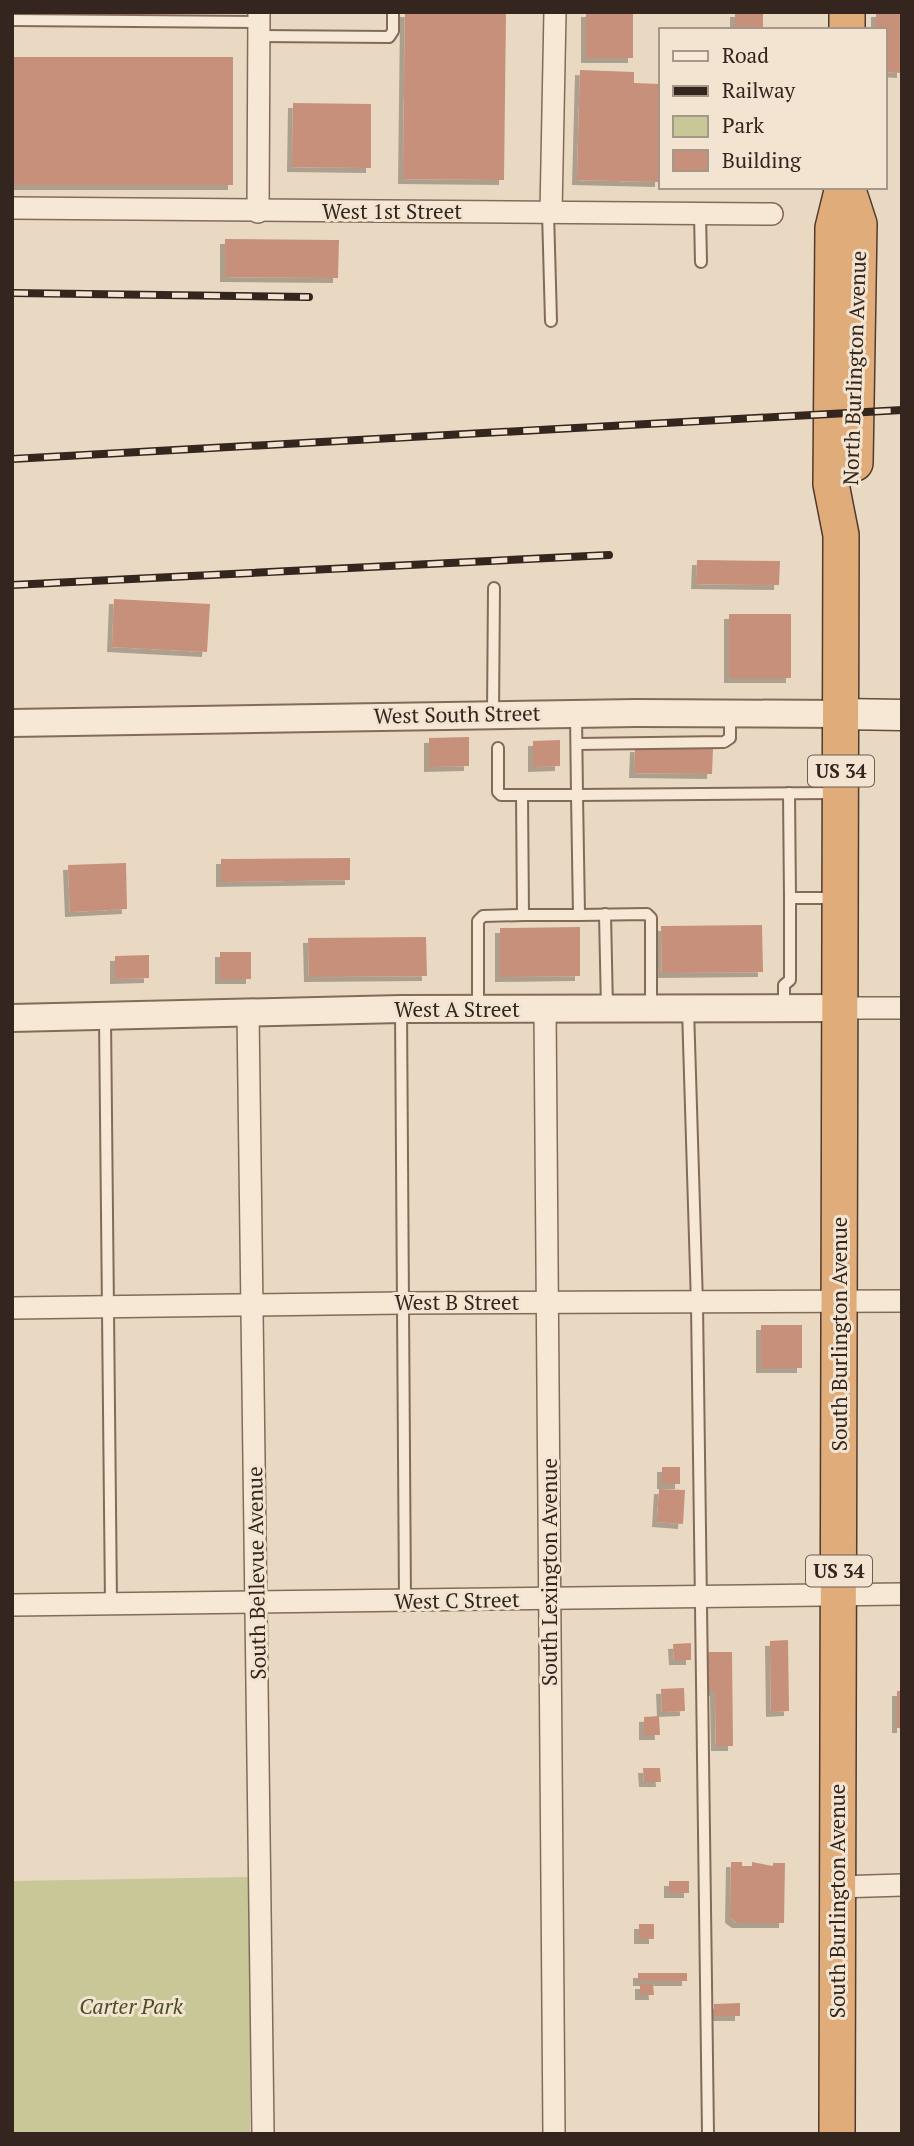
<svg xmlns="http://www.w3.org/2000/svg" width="914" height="2146" font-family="'PT Serif',serif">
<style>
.green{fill:#c8c797}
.building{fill:#c6907a;filter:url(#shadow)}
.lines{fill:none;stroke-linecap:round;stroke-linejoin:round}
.service-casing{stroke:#836b5a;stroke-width:14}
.minor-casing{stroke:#836b5a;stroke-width:24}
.tertiary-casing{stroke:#836b5a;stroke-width:30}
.secondary-casing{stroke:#654c3e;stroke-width:33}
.trunk-casing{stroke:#513a2e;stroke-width:38}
.service{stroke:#f6e8d4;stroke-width:10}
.minor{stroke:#f6e8d4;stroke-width:21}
.tertiary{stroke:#f6e8d4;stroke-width:26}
.secondary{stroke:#f6e8d4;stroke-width:30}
.trunk{stroke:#e0ac7a;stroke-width:35}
.rail-casing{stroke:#34251e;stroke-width:8}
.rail{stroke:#f2e4d1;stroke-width:5;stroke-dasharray:16;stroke-linecap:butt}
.labels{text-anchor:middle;stroke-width:6;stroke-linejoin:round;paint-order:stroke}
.shield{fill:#f2e4d1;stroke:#6d5e54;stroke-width:2}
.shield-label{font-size:19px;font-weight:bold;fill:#34251e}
.street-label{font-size:21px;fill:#34251e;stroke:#f2e4d1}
.park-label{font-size:21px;font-style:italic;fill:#4a4f26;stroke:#f2e4d1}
</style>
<defs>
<filter id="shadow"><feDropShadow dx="-5" dy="5" stdDeviation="0" flood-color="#0004"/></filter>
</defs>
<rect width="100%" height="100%" fill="#ead9c2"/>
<path class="green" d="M250,1877V2134H12V1881Z"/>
<g class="building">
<path d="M405,12H506L504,180L403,179Z"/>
<rect x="586" y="12" width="47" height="46"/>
<rect x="735" y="12" width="28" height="18"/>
<path d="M876,12H902V73L884,72V30H876Z"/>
<rect x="12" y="57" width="221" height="128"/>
<path d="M580,70L634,72V83L660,84V182L577,180Z"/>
<path d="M293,103L371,104V168L292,167Z"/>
<path d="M225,239L339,240L338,278L225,277Z"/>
<path d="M697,560L780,561L779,585L696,584Z"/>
<path d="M114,599L210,604L207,652L112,647Z"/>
<rect x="729" y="614" width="62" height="64"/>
<path d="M469,737V766L429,767V738Z"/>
<path d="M560,740V766L533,767V741Z"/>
<path d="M635,747L713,749L712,774L634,773Z"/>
<path d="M350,858V880L221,882V859Z"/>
<path d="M126,863L127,909L70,912L68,865Z"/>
<path d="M762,925L763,972L662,973L661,926Z"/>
<path d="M580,927V976L500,977V928Z"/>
<path d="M426,937L427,976L309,977L308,938Z"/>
<rect x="220" y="952" width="31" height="27"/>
<path d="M149,955V978L115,979V956Z"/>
<rect x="761" y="1325" width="41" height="43"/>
<rect x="662" y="1467" width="18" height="17"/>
<path d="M659,1489L685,1490L683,1524L657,1522Z"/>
<path d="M788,1640L789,1711L771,1712L770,1641Z"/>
<path d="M691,1643V1660H674L673,1644Z"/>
<path d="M704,1652H732L733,1746H716L715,1691H705Z"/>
<path d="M684,1688L685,1711L662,1712L661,1689Z"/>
<rect x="897" y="1691" width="5" height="37"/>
<path d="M659,1716L660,1735H644V1717Z"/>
<path d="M643,1768H660L661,1782H644Z"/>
<path d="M731,1862H742V1866H752V1862L773,1866V1863H785L784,1923H737L730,1918Z"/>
<rect x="669" y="1881" width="20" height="12"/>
<rect x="639" y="1924" width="15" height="15"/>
<rect x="638" y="1973" width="49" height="8"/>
<path d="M640,1984H653L654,1995H640Z"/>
<path d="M740,2003V2016H714V2004Z"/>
</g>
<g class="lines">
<g class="service-casing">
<g id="service">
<path d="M12,20L259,22"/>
<path d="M259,36L389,37L393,31V12"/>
<path d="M548,212L551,321"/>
<path d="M700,214L701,262"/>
<path d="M576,714L577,795L835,793"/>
<path d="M493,715L494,588"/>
<path d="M577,744L724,742L730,738V713"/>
<path d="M498,748V792L501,795H577L579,915L647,914L651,918V1007"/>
<path d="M789,793L790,898H835"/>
<path d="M522,795L523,915H579"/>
<path d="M605,914L607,1009"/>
<path d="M478,1007V921L483,916L523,915"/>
<path d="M784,1008V985L790,980V898"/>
<path d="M401,1009L405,1601"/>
<path d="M688,1009L697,1304L708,2134"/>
<path d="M105,1018L111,1604"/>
</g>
</g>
<g class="minor-casing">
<g id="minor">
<path d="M12,208L772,214"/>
<path d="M258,212L259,12"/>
<path d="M551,212L555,12"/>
<path d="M841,1008H902"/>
<path d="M545,1010L554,2134"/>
<path d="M248,1012L263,2134"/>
<path d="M12,1308L402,1303L902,1301"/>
<path d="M12,1605L902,1594"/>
<path d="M838,1887L902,1885"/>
</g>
</g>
<g class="tertiary-casing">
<g id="tertiary">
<path d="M12,723L636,713L841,714"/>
<path d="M12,1018L401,1009L841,1008"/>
</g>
</g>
<g class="secondary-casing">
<path id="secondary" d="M841,714L902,715"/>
</g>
<g class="trunk-casing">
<g id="trunk">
<path d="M847,30V12"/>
<path d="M847,187L859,224L855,463"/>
<path d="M837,2134L841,535L831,484L833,228L843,187"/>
</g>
</g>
<use href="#service" class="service"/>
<use href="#minor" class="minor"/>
<use href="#tertiary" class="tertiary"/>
<use href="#secondary" class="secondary"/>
<use href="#trunk" class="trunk"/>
<g class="rail-casing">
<g id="rail">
<path d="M12,293L309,297"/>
<path d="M12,459L902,410"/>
<path d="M12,585L609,555"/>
</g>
</g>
<use href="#rail" class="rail"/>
</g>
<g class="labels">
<g class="shield">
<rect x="808" y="755.5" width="66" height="31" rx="5"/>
<rect x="806" y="1555.5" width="66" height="31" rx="5"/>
</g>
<g class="shield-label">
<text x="841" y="778">US 34</text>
<text x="839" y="1578">US 34</text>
</g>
<g class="street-label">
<text x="392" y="219">West 1st Street</text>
<text transform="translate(855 368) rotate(-88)" y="7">North Burlington Avenue</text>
<text transform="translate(457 715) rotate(-1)" y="7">West South Street</text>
<text x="457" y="1017">West A Street</text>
<text x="457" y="1310">West B Street</text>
<text transform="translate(840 1334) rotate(-90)" y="7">South Burlington Avenue</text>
<text transform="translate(550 1572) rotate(-90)" y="7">South Lexington Avenue</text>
<text transform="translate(257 1573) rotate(-91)" y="7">South Bellevue Avenue</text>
<text transform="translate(457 1601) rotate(-1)" y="7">West C Street</text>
<text transform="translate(838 1901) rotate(-90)" y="7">South Burlington Avenue</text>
</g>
<g class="park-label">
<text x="131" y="2014">Carter Park</text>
</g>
</g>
<rect width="914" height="2146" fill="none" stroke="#34251e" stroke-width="28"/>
<rect x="659" y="28" width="228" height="161" fill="#f2e4d1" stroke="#a69889" stroke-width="2"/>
<rect x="673" y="51" width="35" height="10" fill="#f6e8d4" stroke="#a69889" stroke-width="2"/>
<text x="722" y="63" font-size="21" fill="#34251e">Road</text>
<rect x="673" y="86" width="35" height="10" fill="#34251e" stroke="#a69889" stroke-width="2"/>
<text x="722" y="98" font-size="21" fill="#34251e">Railway</text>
<rect x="673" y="116" width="35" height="21" fill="#c8c797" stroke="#a69889" stroke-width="2"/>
<text x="722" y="133" font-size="21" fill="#34251e">Park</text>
<rect x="673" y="150" width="35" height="21" fill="#c6907a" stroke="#a69889" stroke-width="2"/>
<text x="722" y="168" font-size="21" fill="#34251e">Building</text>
</svg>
